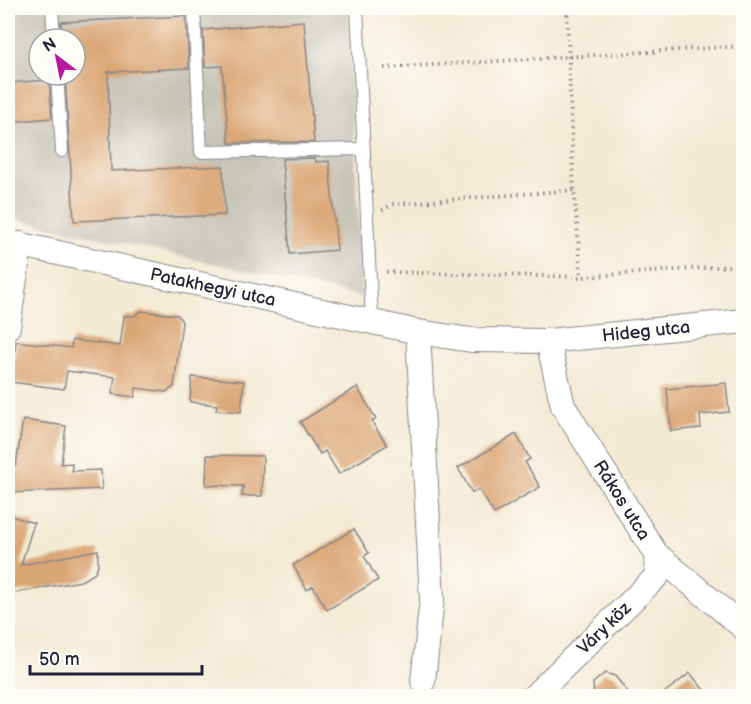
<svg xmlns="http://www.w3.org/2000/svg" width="751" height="704" font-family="'Balsamiq Sans',sans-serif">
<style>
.industrial{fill:#c7c4b8;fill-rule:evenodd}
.building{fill:#dba675}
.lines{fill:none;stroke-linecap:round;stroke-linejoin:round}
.lane-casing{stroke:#8a8687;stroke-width:14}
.street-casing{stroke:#8a8687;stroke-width:26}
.path{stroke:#8a8687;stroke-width:4;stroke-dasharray:1.5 4.5;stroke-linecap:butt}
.lane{stroke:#fff;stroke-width:12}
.street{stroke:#fff;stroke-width:24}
.labels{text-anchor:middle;stroke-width:6;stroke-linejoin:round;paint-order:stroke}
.street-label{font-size:18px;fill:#22223b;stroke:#fdfcf7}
</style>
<rect width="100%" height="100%" fill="#fdfcf7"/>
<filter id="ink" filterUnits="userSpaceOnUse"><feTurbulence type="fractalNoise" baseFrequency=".0167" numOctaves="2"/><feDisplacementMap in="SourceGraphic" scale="12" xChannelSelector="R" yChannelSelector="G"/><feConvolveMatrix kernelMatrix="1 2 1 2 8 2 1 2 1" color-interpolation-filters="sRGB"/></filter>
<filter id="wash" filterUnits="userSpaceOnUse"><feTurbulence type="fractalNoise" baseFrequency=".008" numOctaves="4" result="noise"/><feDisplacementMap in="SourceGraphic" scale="24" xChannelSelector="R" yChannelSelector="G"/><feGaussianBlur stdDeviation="1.35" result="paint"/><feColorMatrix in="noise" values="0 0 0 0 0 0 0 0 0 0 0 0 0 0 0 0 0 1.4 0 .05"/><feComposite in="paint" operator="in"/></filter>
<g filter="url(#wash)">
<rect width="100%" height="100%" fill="#f3ead3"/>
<path class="industrial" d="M8,8H348L362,297L8,217ZM39,39H75V75H39Z"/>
<g id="blocks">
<g class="building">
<path d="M186,16L189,68L108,72L111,171L223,166L225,215L74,221L65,75H75V39H62L61,22Z"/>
<path d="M304,21L314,142L229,143L222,66L205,67L203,30Z"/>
<path d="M49,80L52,118L8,122V83Z"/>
<path d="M315,158L316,162L329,161L337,250L290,254L282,159Z"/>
<path d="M141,311L178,315L182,322L174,387L166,392L136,388L135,397L112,394L115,377L67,371L64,389L11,382L16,341L71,348L72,340L120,346L124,316H134Z"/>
<path d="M192,377L244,381L241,412L216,410L217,405L190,402Z"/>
<path d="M726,383L729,412L700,415L701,428L671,431L667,389Z"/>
<path d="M357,387L376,419L372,422L387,445L339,474L325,451L320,454L300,422Z"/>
<path d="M23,420L66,426L61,464L72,463V471L101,470L102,489L8,493V465H16Z"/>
<path d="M516,434L530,459L525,462L540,487L494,514L479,489L472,493L458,468Z"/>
<path d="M207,455L263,456L262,496H242L243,486L206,485Z"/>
<path d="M8,515L34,523L21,565L98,550V565L94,574L81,581L8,594Z"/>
<path d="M354,529L369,553L364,556L378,580L327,610L313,586L307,590L293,565Z"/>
<path d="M605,673L615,676L631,696H594L593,683Z"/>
<path d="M690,673L709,696H660Z"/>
</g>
</g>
</g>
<g filter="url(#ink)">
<use href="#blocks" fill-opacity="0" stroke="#8a8687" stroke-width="1.5"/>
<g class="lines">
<g class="lane-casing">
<g id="lane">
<path d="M52,8L54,39"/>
<path d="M194,8L201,152L364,149"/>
<path d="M357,8L372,321"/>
<path d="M57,75L62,151"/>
</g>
</g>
<g class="street-casing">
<g id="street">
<path d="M8,242L418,332L471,340L548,341L744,321"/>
<path d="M8,327L20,244"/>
<path d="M418,332L432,599L423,681"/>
<path d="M548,341L563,406L656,554L744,628"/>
<path d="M534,696L657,576L656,554"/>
</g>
</g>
<g class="path">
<path d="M567,8L573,174L581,276"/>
<path d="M384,68L744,46"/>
<path d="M382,210L394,204L574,190"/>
<path d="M386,272L581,277L744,265"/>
</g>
<use href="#lane" class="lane"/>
<use href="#street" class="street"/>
</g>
</g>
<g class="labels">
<g class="street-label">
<text transform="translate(213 287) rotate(12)" y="6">Patakhegyi utca</text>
<text transform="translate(646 331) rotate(-6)" y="6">Hideg utca</text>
<text transform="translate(622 500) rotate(58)" y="6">Rákos utca</text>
<text transform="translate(604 628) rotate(-44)" y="6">Váry köz</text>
</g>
</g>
<rect width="751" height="704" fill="none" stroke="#fdfcf7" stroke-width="30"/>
<g transform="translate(57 57) rotate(328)"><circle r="28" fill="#fdfcf7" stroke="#a5a5ac" stroke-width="1.5"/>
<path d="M0-4.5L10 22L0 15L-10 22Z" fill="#b5179e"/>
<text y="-9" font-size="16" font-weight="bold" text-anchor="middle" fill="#22223b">N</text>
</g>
<path d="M30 665v9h172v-9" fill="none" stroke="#22223b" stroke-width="3"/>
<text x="39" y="665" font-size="18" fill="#22223b" stroke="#fdfcf7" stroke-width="4.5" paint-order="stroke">50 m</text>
</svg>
